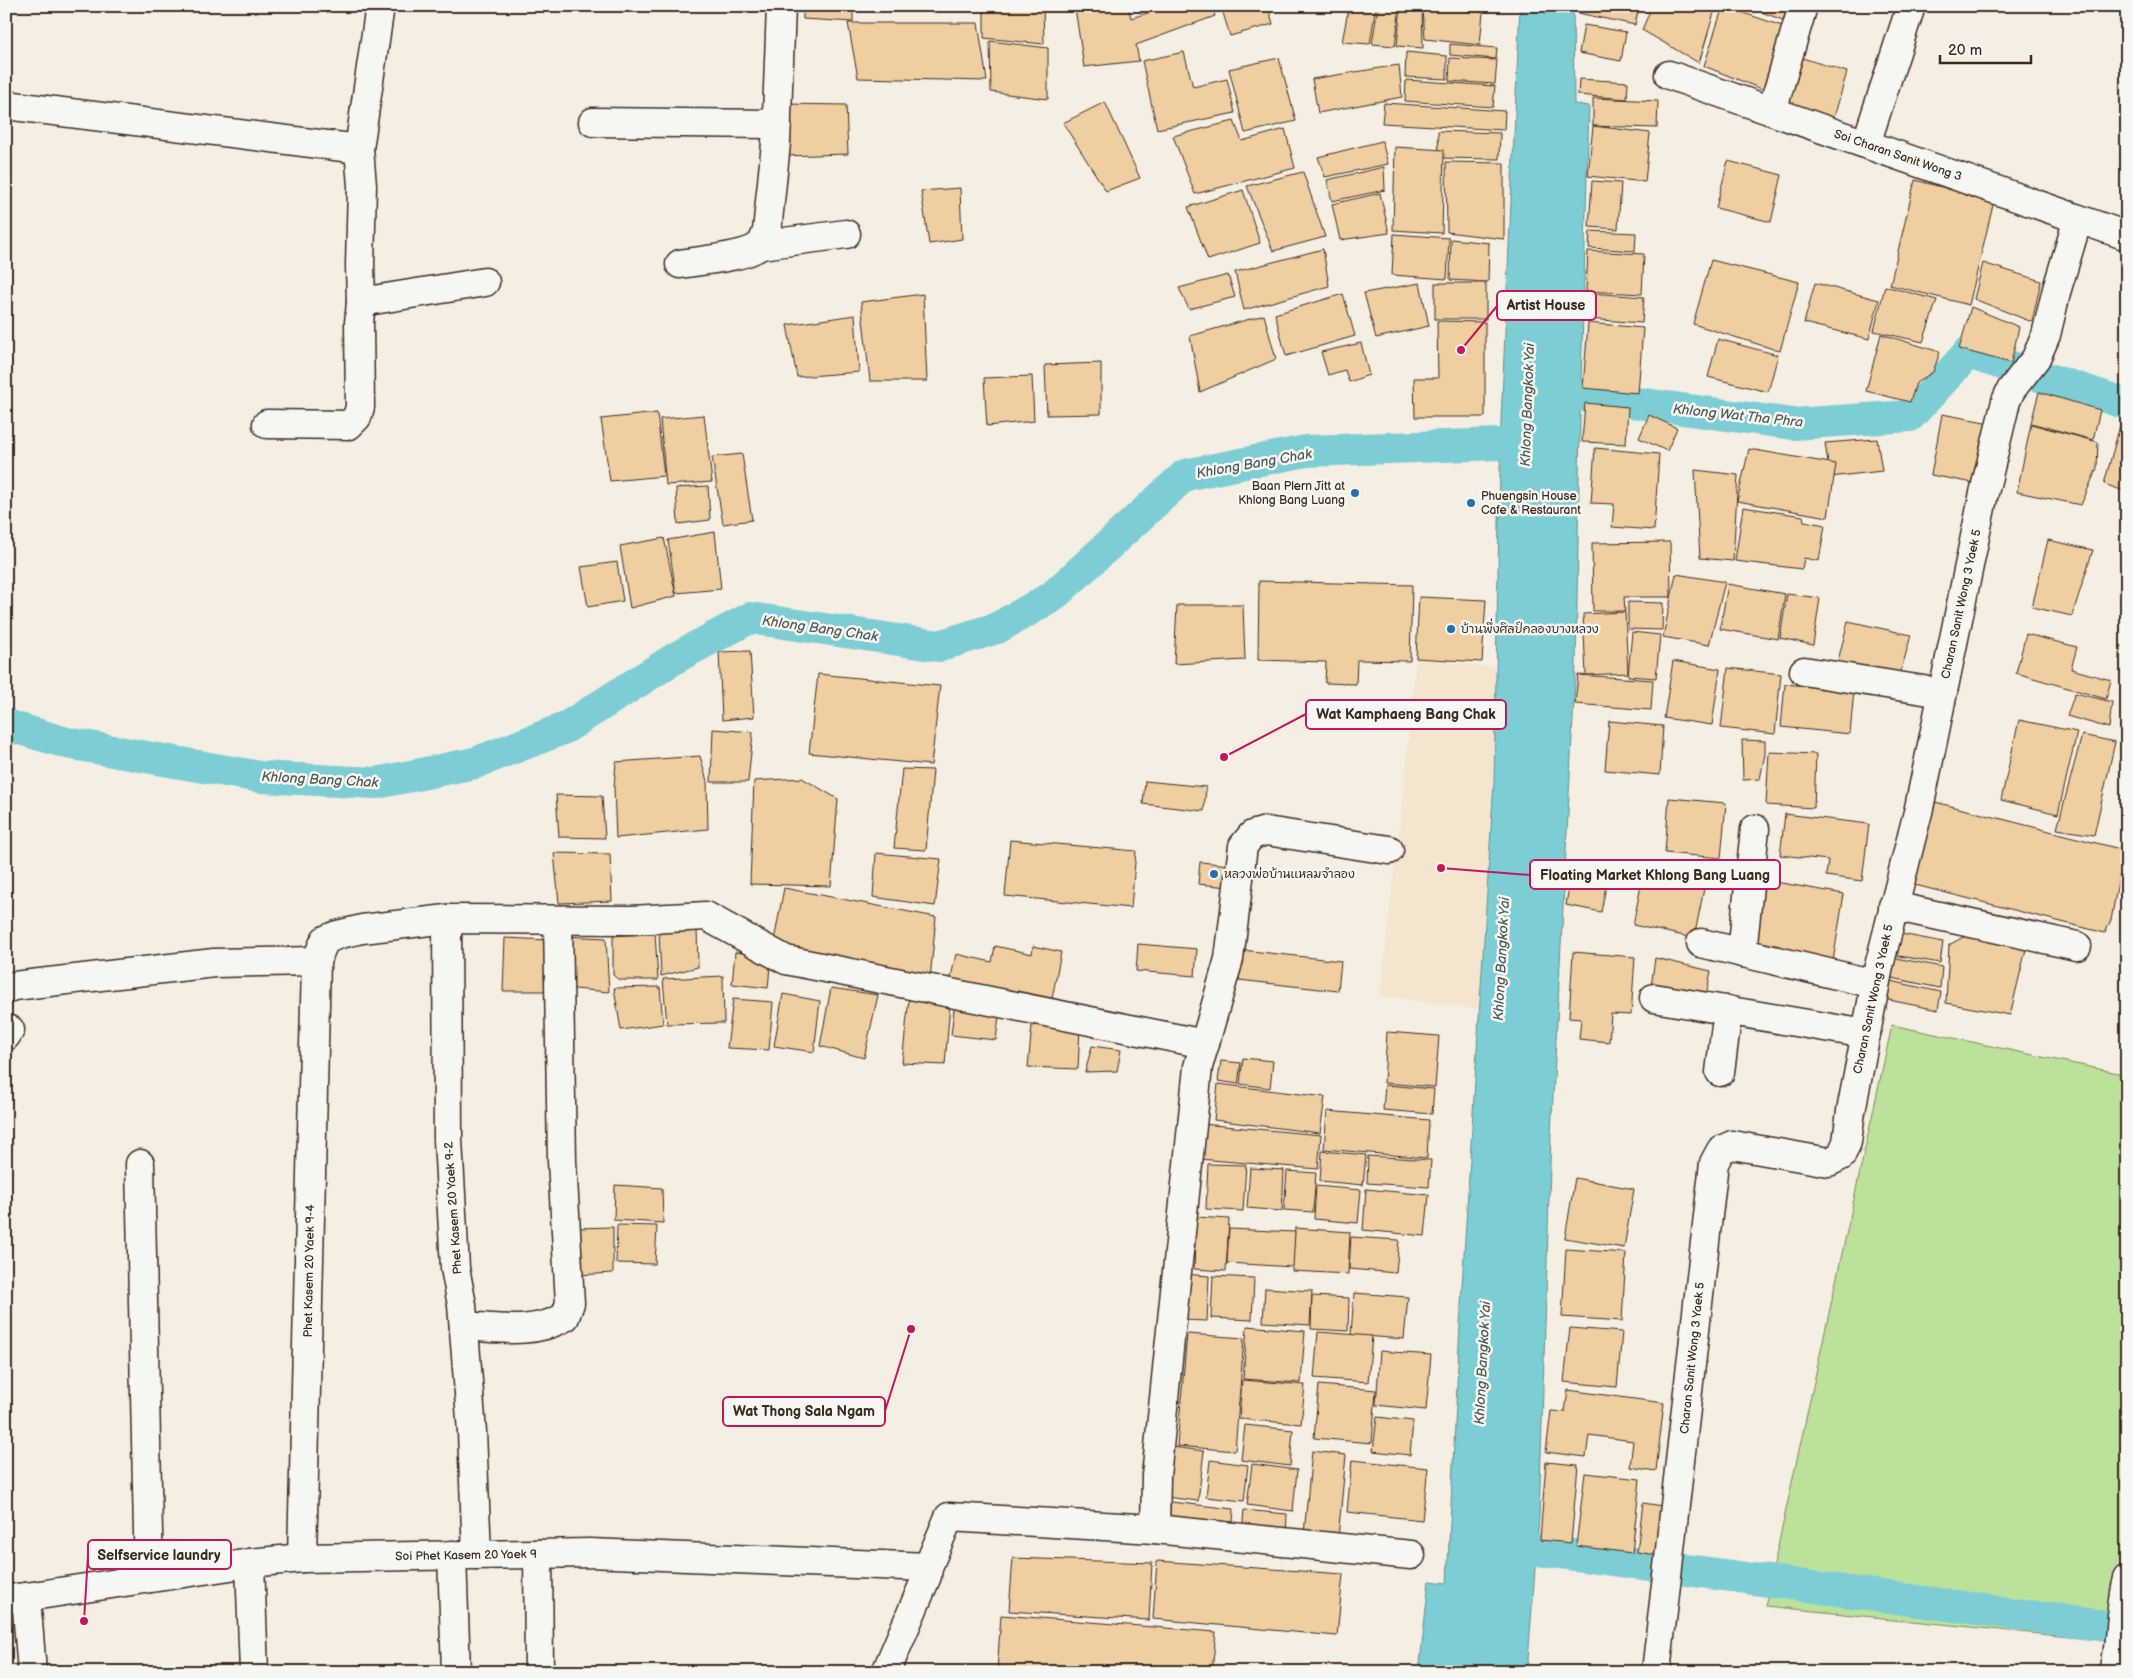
<svg xmlns="http://www.w3.org/2000/svg" width="2133" height="1678" font-family="'Balsamiq Sans','Playpen Sans Thai',sans-serif">
<style>
.built{fill:#f3e5ce}
.green{fill:#bce19b;stroke:#7c865c}
.water{fill:#7dced4;stroke:#638c8b}
.lines{fill:none;stroke-linecap:round;stroke-linejoin:round}
.canal{stroke:#7dced4;stroke-width:32}
.building{fill:#efcfa1;stroke:#3b2a1e}
.minor-casing{stroke:#3b2a1e;stroke-width:31}
.minor{stroke:#f6f6f2;stroke-width:28}
.poi-dot{fill:#1f6fb2;stroke:#f6f6f2;stroke-width:2}
.labels{text-anchor:middle;stroke-width:5;stroke-linejoin:round;paint-order:stroke}
.street-label{font-size:12px;fill:#3b2a1e;stroke:#f6f6f2}
.poi-label{font-size:12px;fill:#3b2a1e;stroke:#f6f6f2;text-anchor:start}
.water-label{font-size:14px;font-style:italic;fill:#4f5b55;stroke:#f6f6f2}
.leader{fill:none;stroke:#c2185b;stroke-width:2}
.callout-dot{fill:#c2185b;stroke:#f6f6f2;stroke-width:2}
.callout{fill:#f6f6f2;stroke:#c2185b;stroke-width:2}
.callout-label{font-size:14px;text-anchor:middle;font-weight:bold;fill:#3b2a1e}
</style>
<rect width="100%" height="100%" fill="#f5eee2"/>
<filter id="ink" filterUnits="userSpaceOnUse"><feTurbulence type="fractalNoise" baseFrequency=".02" numOctaves="2"/><feDisplacementMap in="SourceGraphic" scale="10" xChannelSelector="R" yChannelSelector="G"/><feConvolveMatrix kernelMatrix="1 2 1 2 8 2 1 2 1" color-interpolation-filters="sRGB"/></filter>
<g filter="url(#ink)">
<path class="built" d="M1416,658L1496,668V719L1479,1009L1380,996L1409,740Z"/>
<path class="green" d="M1892,1025L2127,1075V1643L1765,1606Z"/>
<path class="water" d="M1520,6H1573L1574,104L1589,106L1580,418L1576,662L1551,1134L1539,1518L1527,1672H1419L1429,1581L1447,1583L1462,1286L1494,781L1501,421Z"/>
<g class="lines">
<g class="canal">
<path d="M1535,389L1793,424L1910,416L1968,353L2127,404"/>
<path d="M6,725L67,743L260,777L376,783L475,763L565,728L677,657L750,618L939,646L997,628L1052,597L1185,475L1306,451L1527,443"/>
<path d="M1492,1544L2127,1629"/>
</g>
</g>
<g class="building">
<path d="M803,6H853V22L803,19Z"/>
<path d="M984,6H1043L1044,44L984,38Z"/>
<path d="M1128,6L1131,18L1171,6H1212L1215,16L1136,45L1139,61L1084,67L1075,8Z"/>
<path d="M1221,6H1268L1273,24L1230,36Z"/>
<path d="M1349,6H1376L1370,44L1342,42Z"/>
<path d="M1378,6H1400L1395,46L1372,44Z"/>
<path d="M1401,6H1422L1423,48L1397,46Z"/>
<path d="M1580,6H1639L1635,25L1578,13Z"/>
<path d="M1652,6H1716L1699,63L1642,30Z"/>
<path d="M1723,6L1785,27L1769,92L1704,66Z"/>
<path d="M1745,6H1788L1783,20Z"/>
<path d="M1423,9L1483,12L1480,45L1425,39Z"/>
<path d="M848,23H978L987,81L858,78Z"/>
<path d="M1584,25L1626,32L1621,61L1579,53Z"/>
<path d="M990,41L1048,48V99L991,92Z"/>
<path d="M1450,44L1497,48L1496,59L1450,55Z"/>
<path d="M1184,52L1193,87L1227,79L1235,113L1157,129L1142,61Z"/>
<path d="M1406,52L1447,56V79L1405,77Z"/>
<path d="M1796,56L1847,72L1833,121L1781,103Z"/>
<path d="M1279,58L1296,121L1245,133L1229,69Z"/>
<path d="M1450,58L1497,60L1495,84L1449,81Z"/>
<path d="M1399,65L1402,97L1318,113L1312,79Z"/>
<path d="M1579,79L1628,82L1627,99L1578,95Z"/>
<path d="M1406,80L1495,86L1493,107L1405,101Z"/>
<path d="M1593,98L1658,101L1657,128L1593,126Z"/>
<path d="M1105,102L1140,178L1106,191L1063,123Z"/>
<path d="M1384,103L1505,111L1504,130L1382,123Z"/>
<path d="M783,104L846,105L848,154L784,156Z"/>
<path d="M1234,121L1242,141L1285,129L1295,168L1195,194L1173,136Z"/>
<path d="M1593,126L1650,133L1645,182L1588,176Z"/>
<path d="M1438,131L1500,133L1499,159L1439,158Z"/>
<path d="M1382,141L1388,164L1325,177L1318,157Z"/>
<path d="M1395,147L1444,150L1442,233L1393,230Z"/>
<path d="M1728,161L1782,175L1771,222L1716,208Z"/>
<path d="M1446,162L1504,163V239L1447,232Z"/>
<path d="M1384,167L1385,190L1332,201L1327,180Z"/>
<path d="M1303,172L1325,237L1273,251L1247,186Z"/>
<path d="M1915,180L1994,201L1969,305L1890,285Z"/>
<path d="M1592,181L1621,183L1618,229L1589,227Z"/>
<path d="M960,188L962,239L929,244L921,191Z"/>
<path d="M1243,190L1260,243L1208,260L1188,207Z"/>
<path d="M1380,193L1389,233L1340,240L1332,204Z"/>
<path d="M1590,231L1636,233L1635,251L1589,248Z"/>
<path d="M1394,234L1449,238L1447,279L1392,275Z"/>
<path d="M1451,239L1489,243L1488,282L1450,280Z"/>
<path d="M1323,249L1329,286L1244,310L1235,272Z"/>
<path d="M1588,251L1644,254L1642,294L1586,291Z"/>
<path d="M1711,260L1799,282L1780,351L1693,324Z"/>
<path d="M1983,263L2041,281L2032,322L1974,299Z"/>
<path d="M1228,275L1235,297L1189,309L1179,288Z"/>
<path d="M1420,283L1429,326L1376,338L1364,293Z"/>
<rect x="1435" y="283" width="51" height="36"/>
<path d="M1815,283L1879,300L1869,339L1804,323Z"/>
<path d="M1885,286L1937,300L1923,342L1874,331Z"/>
<path d="M1590,293L1644,297L1642,323L1588,319Z"/>
<path d="M923,294L927,381H870L861,302Z"/>
<path d="M1343,294L1355,336L1286,356L1275,314Z"/>
<path d="M1971,307L2019,327L2011,363L1959,349Z"/>
<path d="M855,315L859,372L797,377L787,325Z"/>
<path d="M1264,315L1276,359L1200,392L1190,336Z"/>
<path d="M1437,321L1485,322V417H1415L1414,378H1438Z"/>
<path d="M1588,323L1643,328L1638,393L1583,388Z"/>
<path d="M1881,334L1940,352L1933,372L1916,383L1910,402L1866,391Z"/>
<path d="M1718,339L1778,355L1768,392L1708,377Z"/>
<path d="M1361,343L1369,375L1349,382L1345,370L1328,375L1321,352Z"/>
<path d="M1101,363V414L1047,415L1045,365Z"/>
<path d="M1032,376L1034,421L987,426L984,378Z"/>
<path d="M2039,392L2100,410L2093,440L2031,423Z"/>
<path d="M1585,403L1628,407L1626,444L1582,442Z"/>
<path d="M657,413L664,476L610,481L601,419Z"/>
<path d="M1942,414L1990,423L1979,484L1931,475Z"/>
<path d="M704,415L712,482L666,485L660,419Z"/>
<path d="M1649,415L1677,428L1667,451L1639,438Z"/>
<path d="M2121,422L2127,424V492L2104,484Z"/>
<path d="M2031,424L2098,442L2097,468L2081,505L2017,492Z"/>
<path d="M1877,439L1882,471L1830,477L1825,443Z"/>
<path d="M1595,448L1659,454L1654,530L1612,527L1614,504L1591,503Z"/>
<path d="M1749,449L1836,464L1828,517L1737,501Z"/>
<path d="M742,454L752,520L723,524L712,457Z"/>
<path d="M1695,470L1738,475L1733,561L1700,558Z"/>
<path d="M708,486L710,520L678,524L676,488Z"/>
<path d="M1743,507L1803,516L1804,521L1825,525L1819,561L1804,558L1802,569L1735,561Z"/>
<path d="M715,532L721,589L676,593L668,540Z"/>
<path d="M664,538L676,596L630,608L620,546Z"/>
<path d="M2048,540L2093,550L2072,616L2032,607Z"/>
<path d="M1670,542L1671,597H1624L1625,611H1593L1592,543Z"/>
<path d="M617,562L623,601L588,607L581,567Z"/>
<path d="M1676,574L1725,582L1709,645L1663,637Z"/>
<path d="M1259,581L1412,585L1410,661L1357,660L1356,684L1325,683L1326,662L1258,660Z"/>
<path d="M1728,584L1785,594L1778,639L1720,629Z"/>
<path d="M1787,594L1820,598L1813,645L1780,638Z"/>
<path d="M1419,597L1486,600L1482,662L1416,658Z"/>
<path d="M1628,602L1663,603L1662,630L1628,629Z"/>
<path d="M1177,605H1243L1245,660L1174,664Z"/>
<path d="M1625,612L1628,673L1586,675L1583,614Z"/>
<path d="M1848,621L1911,635L1899,678L1837,665Z"/>
<path d="M1632,632L1660,635L1656,678L1628,676Z"/>
<path d="M2026,634L2077,647L2071,669L2111,680L2106,699L2016,673Z"/>
<path d="M750,651L754,717L722,720L719,652Z"/>
<path d="M1673,661L1720,669L1712,725L1664,718Z"/>
<path d="M1728,668L1781,674L1775,734L1721,728Z"/>
<path d="M818,674L940,686L931,765L809,753Z"/>
<path d="M1578,675L1653,680L1651,710L1575,704Z"/>
<path d="M1785,684L1854,690L1850,734L1781,727Z"/>
<path d="M2075,693L2112,702L2109,728L2067,716Z"/>
<path d="M2127,714V725L2122,723Z"/>
<path d="M2019,720L2077,732L2058,814L2001,800Z"/>
<path d="M1609,721L1663,726L1660,775L1605,770Z"/>
<path d="M713,729L753,732L748,782H711Z"/>
<path d="M2082,735L2115,742L2094,835L2057,829Z"/>
<path d="M1742,740L1765,741V754L1760,779L1743,780Z"/>
<path d="M1769,752L1816,754L1814,808L1766,805Z"/>
<path d="M700,756L707,781L708,829L616,838L614,788L616,762Z"/>
<path d="M902,769L933,770L926,850L894,848Z"/>
<path d="M802,778L838,799L831,886L750,884L754,781Z"/>
<path d="M1145,781L1206,787L1204,811L1143,804Z"/>
<path d="M556,795L602,796L605,838L559,837Z"/>
<path d="M1669,798L1726,803L1721,858L1665,853Z"/>
<path d="M1927,800L2124,850L2111,920L2105,933L1907,883Z"/>
<path d="M1785,814L1869,824L1862,881L1826,876L1828,860L1780,855Z"/>
<path d="M1010,840L1136,851L1131,908L1005,896Z"/>
<path d="M554,853L610,854L612,901L559,903Z"/>
<path d="M876,853L941,859L935,906L873,897Z"/>
<path d="M1200,862L1231,865L1229,887L1198,884Z"/>
<path d="M1645,866L1706,879L1694,938L1633,925Z"/>
<path d="M1570,879L1606,886L1601,912L1566,905Z"/>
<path d="M1764,880L1844,894L1833,961L1753,948Z"/>
<path d="M784,888L936,917L930,979L773,946Z"/>
<path d="M697,928L698,967L661,976L659,931Z"/>
<path d="M655,933L658,980H619L613,975V936Z"/>
<path d="M1896,933L1943,942L1940,963L1893,955Z"/>
<path d="M1967,935L2026,949L2010,1015L1946,1003L1949,945Z"/>
<path d="M563,936L606,938L609,992L563,988Z"/>
<path d="M505,938L548,940V991H503Z"/>
<path d="M1138,944L1197,949L1195,976L1136,971Z"/>
<path d="M995,946L1032,954L1033,946L1061,952L1051,1004L950,982L956,954L992,962Z"/>
<path d="M1242,950L1341,961L1338,991L1239,980Z"/>
<path d="M735,952L771,956L768,988L732,984Z"/>
<path d="M1573,952L1635,957L1631,1015L1611,1014L1609,1042L1579,1039L1581,1019L1569,1018Z"/>
<path d="M1891,957L1942,967L1940,988L1887,977Z"/>
<path d="M1655,958L1711,971L1705,1000L1651,987Z"/>
<path d="M723,976L724,1023L667,1024L663,979Z"/>
<path d="M1886,980L1941,992L1938,1010L1879,998Z"/>
<path d="M660,987L663,1024L621,1030L614,988Z"/>
<path d="M831,988L878,995L864,1058L820,1046Z"/>
<path d="M783,994L820,1001L814,1052L774,1046Z"/>
<path d="M909,998L950,1004L945,1065L902,1063Z"/>
<path d="M733,999L773,1002L769,1050L727,1048Z"/>
<path d="M955,1001L1000,1008L996,1040L951,1035Z"/>
<path d="M1032,1025L1080,1027L1078,1069L1028,1067Z"/>
<path d="M1387,1032L1439,1036L1435,1087L1384,1083Z"/>
<path d="M1092,1046L1121,1050L1117,1071L1085,1072Z"/>
<path d="M1243,1058L1273,1061L1270,1088L1240,1084Z"/>
<path d="M1221,1061L1241,1063L1238,1084L1218,1081Z"/>
<path d="M1218,1084L1325,1097L1320,1133L1214,1120Z"/>
<path d="M1385,1085L1434,1089L1432,1114L1383,1110Z"/>
<path d="M1327,1111L1429,1120L1427,1158L1324,1149Z"/>
<path d="M1202,1124L1321,1135L1318,1169L1199,1159Z"/>
<path d="M1322,1151L1366,1155L1363,1185L1320,1181Z"/>
<path d="M1368,1156L1431,1160L1429,1187L1367,1183Z"/>
<path d="M1208,1164L1246,1165L1243,1211L1206,1209Z"/>
<path d="M1250,1168L1284,1170L1282,1211L1247,1208Z"/>
<path d="M1287,1171L1316,1173L1313,1212L1284,1210Z"/>
<path d="M1575,1178L1634,1189L1624,1248L1565,1238Z"/>
<path d="M615,1185L662,1188L663,1223L614,1220Z"/>
<path d="M1316,1186L1361,1190L1358,1223L1314,1219Z"/>
<path d="M1366,1189L1429,1195L1425,1236L1363,1230Z"/>
<path d="M1196,1217L1229,1219L1226,1271L1194,1269Z"/>
<path d="M617,1225L657,1226L655,1264L616,1263Z"/>
<path d="M613,1227V1273L578,1275L577,1228Z"/>
<path d="M1295,1228L1350,1232L1348,1274L1292,1271Z"/>
<path d="M1229,1229L1295,1232L1293,1267L1227,1263Z"/>
<path d="M1351,1237L1399,1240L1396,1273L1349,1269Z"/>
<path d="M1566,1249L1626,1253L1622,1321L1562,1317Z"/>
<path d="M1183,1274L1209,1276L1207,1321L1182,1320Z"/>
<path d="M1213,1276L1254,1278L1252,1320L1211,1318Z"/>
<path d="M1265,1288L1312,1291L1310,1325L1263,1322Z"/>
<path d="M1354,1293L1408,1297L1404,1339L1351,1335Z"/>
<path d="M1312,1296L1349,1298L1348,1331L1311,1329Z"/>
<path d="M1247,1326L1305,1331L1301,1383L1243,1379Z"/>
<path d="M1570,1328L1622,1332L1617,1387L1564,1382Z"/>
<path d="M1318,1332L1372,1336L1368,1382L1314,1378Z"/>
<path d="M1187,1334L1244,1338L1235,1451L1177,1446Z"/>
<path d="M1380,1351L1431,1355L1426,1410L1376,1405Z"/>
<path d="M1242,1380L1305,1385L1301,1424L1239,1419Z"/>
<path d="M1319,1385L1376,1390L1372,1443L1314,1438Z"/>
<path d="M1568,1390L1664,1403L1656,1471L1630,1467L1633,1441L1589,1435L1586,1457L1546,1452L1551,1411L1565,1412Z"/>
<path d="M1377,1417L1413,1421L1410,1455L1373,1451Z"/>
<path d="M1245,1425L1293,1430L1290,1466L1241,1460Z"/>
<path d="M1172,1447L1204,1451L1198,1501L1166,1497Z"/>
<path d="M1312,1451L1346,1455L1338,1538L1304,1534Z"/>
<path d="M1210,1460L1248,1465L1244,1501L1206,1497Z"/>
<path d="M1352,1460L1428,1468L1422,1520L1347,1512Z"/>
<path d="M1546,1462L1578,1465L1571,1543L1540,1540Z"/>
<path d="M1252,1464L1297,1470L1293,1511L1247,1505Z"/>
<path d="M1585,1473L1640,1479L1632,1553L1576,1546Z"/>
<path d="M1171,1502L1234,1509L1232,1533L1168,1527Z"/>
<path d="M1643,1503L1662,1506L1656,1555L1637,1552Z"/>
<path d="M1244,1510L1287,1514L1286,1538L1242,1535Z"/>
<path d="M1013,1558L1152,1563L1149,1620L1009,1611Z"/>
<path d="M1157,1561L1343,1574L1337,1636L1153,1619Z"/>
<path d="M1001,1615L1216,1632L1212,1672H997Z"/>
</g>
<g class="lines">
<g class="minor-casing">
<g id="minor">
<path d="M1669,75L2127,236"/>
<path d="M6,105L359,149"/>
<path d="M1772,111L1803,6"/>
<path d="M593,122L777,124"/>
<path d="M1866,144L1911,6"/>
<path d="M761,245L846,234"/>
<path d="M680,264C697,261 748,257 760,245C763,242 765,236 767,231L776,143L781,6"/>
<path d="M361,302L485,282"/>
<path d="M267,424L349,425L357,417L360,407L359,323L361,302L360,265L362,186L359,149L380,6"/>
<path d="M1804,671L1942,693"/>
<path d="M1893,906L2077,946"/>
<path d="M447,919L448,1140L455,1268L462,1305L472,1432L477,1555"/>
<path d="M1701,943L1875,984"/>
<path d="M1742,953L1755,829"/>
<path d="M6,989L14,986L214,963L316,961"/>
<path d="M1654,998L1866,1034"/>
<path d="M6,1036L10,1030"/>
<path d="M1720,1072L1728,1010"/>
<path d="M140,1164L149,1578"/>
<path d="M464,1326C499,1328 533,1335 565,1317L570,1303L562,1161L558,920"/>
<path d="M1155,1529L1411,1555"/>
<path d="M538,1554L539,1672"/>
<path d="M452,1555L456,1672"/>
<path d="M302,1558L316,961L325,940L337,935L362,929L447,919L631,920L706,916L786,960L1205,1044"/>
<path d="M250,1563L254,1672"/>
<path d="M26,1597L32,1672"/>
<path d="M6,1599L26,1597L250,1563L302,1558L590,1553L928,1567"/>
<path d="M886,1672L927,1576L928,1567L949,1517L1155,1529L1156,1476L1198,1067L1229,959L1243,846L1252,835L1266,831L1389,850"/>
<path d="M1656,1672L1714,1163L1721,1150L1732,1145L1829,1162L1841,1156L1847,1142L1851,1111L1879,966L1919,808L1984,493L2006,401L2011,390L2036,358L2046,335L2057,289L2078,219"/>
<path d="M2114,1672C2122,1641 2118,1610 2127,1579"/>
</g>
</g>
<use href="#minor" class="minor"/>
</g>
</g>
<g class="poi-dot">
<circle cx="1355" cy="493" r="5"/>
<circle cx="1471" cy="503" r="5"/>
<circle cx="1451" cy="629" r="5"/>
<circle cx="1214" cy="874" r="5"/>
</g>
<g class="labels">
<g class="street-label">
<text transform="translate(1898 155) rotate(19)" y="4">Soi Charan Sanit Wong 3</text>
<text transform="translate(1961 604) rotate(-78)" y="4">Charan Sanit Wong 3 Yaek 5</text>
<text transform="translate(1873 999) rotate(-78)" y="4">Charan Sanit Wong 3 Yaek 5</text>
<text transform="translate(453 1208) rotate(-94)" y="4">Phet Kasem 20 Yaek 9-2</text>
<text transform="translate(309 1271) rotate(-89)" y="4">Phet Kasem 20 Yaek 9-4</text>
<text transform="translate(1692 1358) rotate(-84)" y="4">Charan Sanit Wong 3 Yaek 5</text>
<text transform="translate(466 1555) rotate(-1)" y="4">Soi Phet Kasem 20 Yaek 9</text>
</g>
<g class="poi-label">
<text x="1345" y="490" text-anchor="end">Baan Plern Jitt at<tspan x="1345" dy="14">Khlong Bang Luang</tspan></text>
<text x="1481" y="500">Phuengsin House<tspan x="1481" dy="14">Cafe &amp; Restaurant</tspan></text>
<text x="1461" y="633">บ้านพึ่งศิลป์คลองบางหลวง</text>
<text x="1224" y="878">หลวงพ่อบ้านแหลมจำลอง</text>
</g>
<g class="water-label">
<text transform="translate(1527 405) rotate(-88)" y="5">Khlong Bangkok Yai</text>
<text transform="translate(1738 415) rotate(6)" y="5">Khlong Wat Tha Phra</text>
<text transform="translate(1254 463) rotate(-10)" y="5">Khlong Bang Chak</text>
<text transform="translate(820 628) rotate(8)" y="5">Khlong Bang Chak</text>
<text transform="translate(320 779) rotate(3)" y="5">Khlong Bang Chak</text>
<text transform="translate(1501 959) rotate(-87)" y="5">Khlong Bangkok Yai</text>
<text transform="translate(1482 1363) rotate(-87)" y="5">Khlong Bangkok Yai</text>
</g>
</g>
<path class="leader" d="M1461 350L1497 306M1224 757L1306 714M1441 868L1530 875M911 1329L885 1411M84 1621L88 1555"/>
<g class="callout-dot">
<circle cx="1461" cy="350" r="5"/>
<circle cx="1224" cy="757" r="5"/>
<circle cx="1441" cy="868" r="5"/>
<circle cx="911" cy="1329" r="5"/>
<circle cx="84" cy="1621" r="5"/>
</g>
<g class="callout">
<rect x="1497" y="291" width="99" height="29" rx="5"/>
<rect x="1306" y="700" width="200" height="29" rx="5"/>
<rect x="1530" y="860" width="250" height="29" rx="5"/>
<rect x="723" y="1397" width="162" height="29" rx="5"/>
<rect x="88" y="1540" width="143" height="29" rx="5"/>
</g>
<g class="callout-label">
<text x="1546" y="310">Artist House</text>
<text x="1406" y="719">Wat Kamphaeng Bang Chak</text>
<text x="1655" y="880">Floating Market Khlong Bang Luang</text>
<text x="804" y="1416">Wat Thong Sala Ngam</text>
<text x="159" y="1560">Selfservice laundry</text>
</g>
<rect width="2133" height="1678" fill="none" stroke="#f6f6f2" stroke-width="25"/>
<rect x="12" y="12" width="2108" height="1653" fill="none" stroke="#3b2a1e" stroke-width="2" filter="url(#ink)"/>
<path d="M1940 55v8h91v-8" fill="none" stroke="#3b2a1e" stroke-width="2.5"/>
<text x="1948" y="55" font-size="15" fill="#3b2a1e" stroke="#f6f6f2" stroke-width="4" paint-order="stroke">20 m</text>
</svg>
